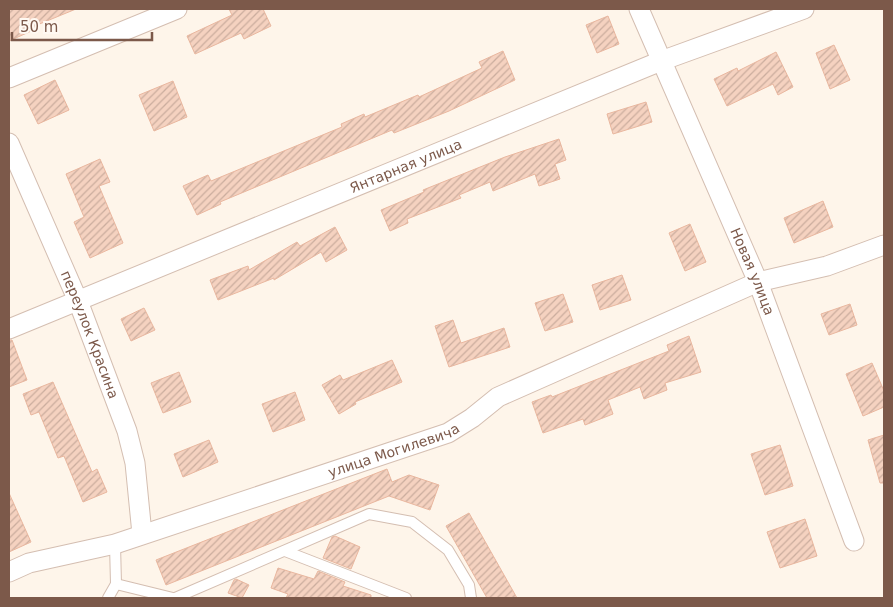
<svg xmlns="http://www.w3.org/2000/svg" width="893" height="607" font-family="'DejaVu Sans',sans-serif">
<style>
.building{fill:url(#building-hatch);stroke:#e9b79f}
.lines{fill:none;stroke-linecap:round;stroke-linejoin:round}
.service-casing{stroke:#d4beb1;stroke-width:12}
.minor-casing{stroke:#d4beb1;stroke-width:21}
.service{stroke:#fff;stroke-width:10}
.minor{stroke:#fff;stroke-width:19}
.labels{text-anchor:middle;stroke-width:4;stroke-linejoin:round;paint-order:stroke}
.street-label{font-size:14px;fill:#7c594a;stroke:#fff9f2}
</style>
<defs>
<pattern id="building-hatch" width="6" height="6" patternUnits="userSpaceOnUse" patternTransform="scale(1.25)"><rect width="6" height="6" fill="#f5d2c0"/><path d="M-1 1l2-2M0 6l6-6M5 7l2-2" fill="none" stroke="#cbad9e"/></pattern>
</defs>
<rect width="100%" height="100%" fill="#fef5ea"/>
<g class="building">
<path d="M9,9H76L37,25L38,28L9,41Z"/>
<path d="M229,9H263L271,26L244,39L241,33L195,54L187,36L232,15Z"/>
<path d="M608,16L619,44L597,53L586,25Z"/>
<path d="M834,45L850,80L830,89L816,53Z"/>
<path d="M503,51L515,80L449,111L394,133L392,130L220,202L221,204L197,215L183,186L208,175L211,181L342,127L341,124L364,114L365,117L418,95L419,97L482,68L479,62Z"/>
<path d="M776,52L793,87L778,95L773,84L727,106L714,79L737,68L738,71Z"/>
<path d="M55,80L69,110L38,124L24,95Z"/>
<path d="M173,81L187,117L154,131L139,95Z"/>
<path d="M646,102L652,122L613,134L607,114Z"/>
<path d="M559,139L566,160L555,164L560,179L539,186L535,174L493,191L490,182L459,195L461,198L407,219L408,223L390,231L381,210L424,192L423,190L505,157Z"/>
<path d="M100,159L110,182L99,186L123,243L90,258L74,222L84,217L66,174Z"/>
<path d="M823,201L833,227L794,243L784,218Z"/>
<path d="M690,224L706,262L685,271L669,233Z"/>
<path d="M335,227L347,250L326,262L321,252L274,280V278L218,300L210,280L248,266L249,270L297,242L300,246Z"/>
<path d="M622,275L631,300L600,310L592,285Z"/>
<path d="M563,294L573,322L545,331L535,303Z"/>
<path d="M850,304L857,325L829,335L821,314Z"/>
<path d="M144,308L155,330L131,341L121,319Z"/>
<path d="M453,320L461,343L504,328L510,347L449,367L435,326Z"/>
<path d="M689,336L701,372L665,383L667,390L644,399L640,387L608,400L613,414L585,425L583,419L543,433L532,402L551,395L552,397L669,351L667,345Z"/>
<path d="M9,340H12L27,380L9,387Z"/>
<path d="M392,360L402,382L355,402L356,404L339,414L322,385L340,375L343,380Z"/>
<path d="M872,363L884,391V407L863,416L846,374Z"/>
<path d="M179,372L191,402L163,413L151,383Z"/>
<path d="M53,382L92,472L97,469L107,492L83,502L64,456L58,458L39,412L31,415L23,394Z"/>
<path d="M295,392L305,420L273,432L262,404Z"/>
<path d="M884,435V483H880L868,440Z"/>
<path d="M209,440L218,462L183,477L174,454Z"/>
<path d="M780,445L793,486L765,495L751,454Z"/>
<path d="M387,469L392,482L409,475L439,485L430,510L389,496L166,585L156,560Z"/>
<path d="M9,493L31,542L9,552Z"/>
<path d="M469,513L517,598H487L446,526Z"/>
<path d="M805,519L817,556L780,568L767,532Z"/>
<path d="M335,536L360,547L351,569L323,558L332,537Z"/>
<path d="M278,568L314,579L318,571L345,582L343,586L371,595V598H286L288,594L271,588Z"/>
<path d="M236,579L249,585L242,598L228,593L234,580Z"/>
</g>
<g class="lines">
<g class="service-casing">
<g id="service">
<path d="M285,551L406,598"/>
<path d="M116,584L173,598"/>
<path d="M108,598L116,584L115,544"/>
<path d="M175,598L369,514L412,522L448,550L469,585L471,598"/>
</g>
</g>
<g class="minor-casing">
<g id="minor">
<path id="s1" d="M639,9L758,282L854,541"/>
<path d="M9,78L177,9"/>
<path id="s2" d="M9,143L78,301L127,431L135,463L142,534"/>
<path id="s3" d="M9,329L661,61L804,9"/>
<path id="s4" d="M9,572L29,563L115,544L448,433L472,418L498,397L758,282L827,266L884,245"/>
</g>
</g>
<use href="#service" class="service"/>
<use href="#minor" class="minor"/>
</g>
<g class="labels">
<g class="street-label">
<text dy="5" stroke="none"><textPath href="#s3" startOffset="429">Янтарная улица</textPath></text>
<text dy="5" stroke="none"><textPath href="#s1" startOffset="286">Новая улица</textPath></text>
<text dy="5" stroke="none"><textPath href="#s2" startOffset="208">переулок Красина</textPath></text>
<text dy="5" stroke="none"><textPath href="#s4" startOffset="404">улица Могилевича</textPath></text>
</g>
</g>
<rect width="893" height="607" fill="none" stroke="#7c594a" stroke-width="20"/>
<path d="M12 32v8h140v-8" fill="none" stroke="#7c594a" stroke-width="2.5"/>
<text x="20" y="32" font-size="15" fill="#7c594a" stroke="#fff9f2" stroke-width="4" paint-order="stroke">50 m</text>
</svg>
